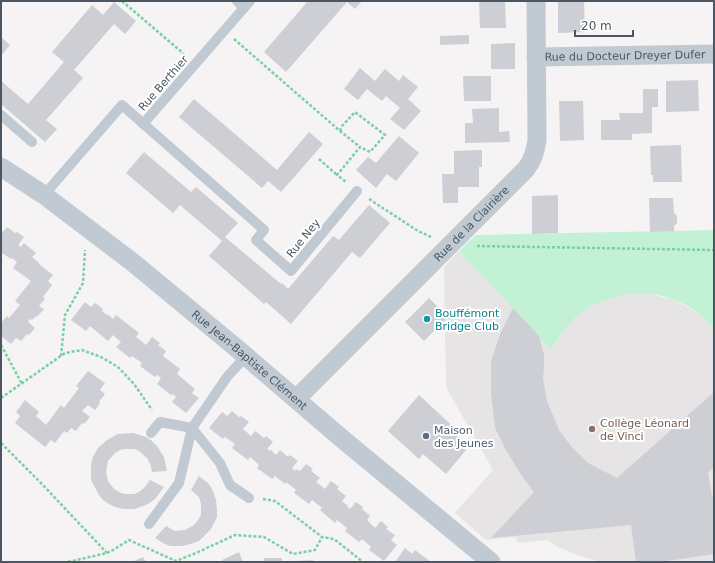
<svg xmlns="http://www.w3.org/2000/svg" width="715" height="563" font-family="'DejaVu Sans',sans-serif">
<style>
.education{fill:#e6e4e5}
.green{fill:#c3f1d5}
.building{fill:#cdcfd5}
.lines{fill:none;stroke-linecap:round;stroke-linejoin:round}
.path{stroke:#7ad0a6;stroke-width:2.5;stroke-dasharray:3 2;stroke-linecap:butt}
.lane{stroke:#c1cad2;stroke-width:10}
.street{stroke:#c1cad2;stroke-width:19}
.culture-dot{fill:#0f9aa8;stroke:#fff;stroke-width:1.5}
.education-dot{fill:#8d6e63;stroke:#fff;stroke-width:1.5}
.service-dot{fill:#5c6f8a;stroke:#fff;stroke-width:1.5}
.labels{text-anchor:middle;stroke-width:4;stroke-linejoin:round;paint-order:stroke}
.street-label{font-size:11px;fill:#4a5661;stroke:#fff}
.culture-label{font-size:11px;fill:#0d838f;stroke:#fff;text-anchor:start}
.education-label{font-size:11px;fill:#785e54;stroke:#fff;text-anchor:start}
.service-label{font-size:11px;fill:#4e5e75;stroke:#fff;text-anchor:start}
</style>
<rect width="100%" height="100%" fill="#f5f3f3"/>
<path class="education" d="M459,251L551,350L565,329L578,315L588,307L613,297L627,293H646L675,300L696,312L703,317L714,329V562H599L575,554L558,547L547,540L518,543L516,537L486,540L455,513L493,470L446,387L444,267Z"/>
<path class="green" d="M714,230V329C709,323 703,317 697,312C669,292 635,288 603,301C598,303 592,305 587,308C571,319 561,334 551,350L459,251L476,235Z"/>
<g class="building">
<path d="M308,1H362L355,9L347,2L286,72L264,52Z"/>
<path d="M479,1H505L506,28H480Z"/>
<path d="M558,1H584L585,32L558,33Z"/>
<path d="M114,2L136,21L125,34L114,24L74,70L83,78L46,120L57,129L45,142L1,104V81L28,104L64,62L52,52L92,5L103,15Z"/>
<path d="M469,35V44L440,45V36Z"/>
<path d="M1,37L10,45L1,56Z"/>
<path d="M515,43V69H491V44Z"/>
<path d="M360,68L375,81L385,69L399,81L403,75L418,87L408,99L421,111L404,130L390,119L400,108L386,96L382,101L367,89L358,100L344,89Z"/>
<path d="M463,76H491V101H464Z"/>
<path d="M698,80L699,111L666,112V81Z"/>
<path d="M643,89H658V107H652V133L632,134V140H601V120H620L619,113H643Z"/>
<path d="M194,99L277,170L309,132L323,144L281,192L268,181L262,188L179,117Z"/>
<path d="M559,101H583L584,140L560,141Z"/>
<path d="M499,108V132L509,131L510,142L465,143V123H473L472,109Z"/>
<path d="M399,136L419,153L396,181L387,174L376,188L356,170L368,157L376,163Z"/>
<path d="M681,145L682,182H653V175H651L650,146Z"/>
<path d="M482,150V167H479V187H458V203H443L442,174H454V151Z"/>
<path d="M144,152L191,192L196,187L238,223L225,237L281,284L282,283L288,289L333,236L339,240L369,205L390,223L360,258L352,252L291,324L266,302L264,304L209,256L222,241L180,205L173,213L126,173Z"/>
<path d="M558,195V233L532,234V196Z"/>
<path d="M649,198H673L674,213L677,216V223L674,226V231L650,232Z"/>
<path d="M7,227L15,233L17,232L24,237L18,245L21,247L24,243L36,253L32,257L39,263V264L53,275L48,281L52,285L43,297L45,299L39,306L44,309L37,317L36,316L32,320L30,319L28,322L35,328L29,335L27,334L21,341L16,338L11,344L1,336V323L7,316L9,318L20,305L15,301L31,281L13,268L17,262L12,258L11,259L2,253L1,254V230L3,232Z"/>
<path d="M429,298L448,317L424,341L405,322Z"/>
<path d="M85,302L91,307L95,303L103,309L102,311L107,315V314L113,319L116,315L139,333L136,337L146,345L152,337L160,343L158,345L166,351L163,356L180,369L177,374L195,389L192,393L199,398L186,413L172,402L176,397L173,394L171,395L157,384L161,378L157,375L155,377L140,366L142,363L132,356L130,358L116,347L121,342L113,335L108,341L90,326L86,331L71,320Z"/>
<path d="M513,308L539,336L544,355V368L543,379L547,401L559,430L571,446L588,463L617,478L714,392V467L708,473L712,497L714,496V554L667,561V562H636L631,525L491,538L534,492L520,473L506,450L495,428L491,394V361L501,332Z"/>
<path d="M88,371L105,383L100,390L105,394L99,402L100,403L95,410L88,405L82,411L90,417L84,424L82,423L76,431L71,428L67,433L64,431L55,443L51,440L45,447L15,423L20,416L16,412L25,400L39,412L36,416L46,425L61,405L64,408L79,388L76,386Z"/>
<path d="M419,395L460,433L455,440L466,450L446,474L423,454L419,459L388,431Z"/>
<path d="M232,411L239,417L241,416L249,422L243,429L251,436L255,431L264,438L266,436L273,442L267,449L270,451L271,450L276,455L280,450L288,457L290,455L298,461L292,468L295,471L296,469L300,471L306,464L313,469L311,471L320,478L316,482L325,489L331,481L339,487L337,489L346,496L342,501L348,506L347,507L350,509L356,502L363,507L362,509L370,516L367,520L375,528L381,521L388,527L386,529L395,535L391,540L397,545L384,561L369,550L371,547L362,539L359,542L345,531L347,528L337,520L335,523L320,510L322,508L312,500L309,504L294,493L296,490L286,482L285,484L275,476L272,479L257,468L259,465L250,457L248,460L232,448L235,444L225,437L223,439L209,428L222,412L227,416Z"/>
<path d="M133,433L146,437L152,441L157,446L164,457L167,471L152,472L151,466L147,458L139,451L135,449H125L120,450L115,453L108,461L106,472L108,481L114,489L119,492L124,494H134L139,492L144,488L150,480L164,487L155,499L148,504L135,509H123L115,507L109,504L103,500L99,495L91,480V464L93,457L98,448L107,440L118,434Z"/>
<path d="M199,476L209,484L212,489L216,500L217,509V517L211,529L199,541L194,543L182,546H170L163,543L155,538L166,526L175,531L185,530L194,525L198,520L201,515V504L199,497L191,490Z"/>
<path d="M405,548L412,554L415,550L431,562H395Z"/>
<path d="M239,552L243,562H223L222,560Z"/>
<path d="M143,557L146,562H132Z"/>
<rect x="264" y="558" width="18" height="4"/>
<path d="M313,560V562H294V561Z"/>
</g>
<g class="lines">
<g class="path">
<path d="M122,1L184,54"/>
<path d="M234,39L340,131L360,147"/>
<path d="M340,131L342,126L355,112L385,135L370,152L360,147L337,175L346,182"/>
<path d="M319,159L337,175"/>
<path d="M369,199L418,231L431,237"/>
<path d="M477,246L714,250"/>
<path d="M1,345L22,384"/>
<path d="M61,356L65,315L83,283L85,250"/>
<path d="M1,398L65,353L82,350L101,357L118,367L134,384L152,410"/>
<path d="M1,443L40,482L107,553"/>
<path d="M263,499L275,501L322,537L334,539L363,562"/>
<path d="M68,562L107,553L113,550L129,540L176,561L196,553L235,535L264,537L293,554L315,550L322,537"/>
</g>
<g class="lane">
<path d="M237,1L244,8"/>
<path d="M1,115L32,142"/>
<path d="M143,124L250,1"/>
<path d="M44,195L122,105L264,230L256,240L291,271L357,191"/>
<path d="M151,433L160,422L192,428L220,463L230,485L249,498"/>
<path d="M149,524L179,483L192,428L227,377L246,356"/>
</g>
<g class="street">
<path id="s1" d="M536,57L714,54"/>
<path id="s2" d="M1,167L44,195L131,261L234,346L340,437L491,562"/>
<path id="s3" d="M296,399L526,169C533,160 535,152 537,140L536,1"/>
</g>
</g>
<circle class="culture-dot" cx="427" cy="319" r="4"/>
<circle class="education-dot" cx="592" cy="429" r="4"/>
<circle class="service-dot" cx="426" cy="436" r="4"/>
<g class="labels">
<g class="street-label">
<text dy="4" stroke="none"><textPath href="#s1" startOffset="89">Rue du Docteur Dreyer Dufer</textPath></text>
<text transform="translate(163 83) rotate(-49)" y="4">Rue Berthier</text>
<text dy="4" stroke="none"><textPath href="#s3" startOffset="248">Rue de la Clairière</textPath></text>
<text transform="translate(303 238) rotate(-51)" y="4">Rue Ney</text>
<text dy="4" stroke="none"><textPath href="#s2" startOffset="315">Rue Jean-Baptiste Clément</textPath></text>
</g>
<g class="culture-label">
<text x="435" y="317">Bouffémont<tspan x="435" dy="13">Bridge Club</tspan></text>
</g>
<g class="education-label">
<text x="600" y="427">Collège Léonard<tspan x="600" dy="13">de Vinci</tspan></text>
</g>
<g class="service-label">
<text x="434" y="434">Maison<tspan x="434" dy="13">des Jeunes</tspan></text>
</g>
</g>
<rect width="715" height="563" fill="none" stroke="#4a5661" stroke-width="4"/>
<path d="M575 30v6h58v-6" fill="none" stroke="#4a5661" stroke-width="2"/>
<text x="581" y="30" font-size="12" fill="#4a5661" stroke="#ffffff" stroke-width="3" paint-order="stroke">20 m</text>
</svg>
